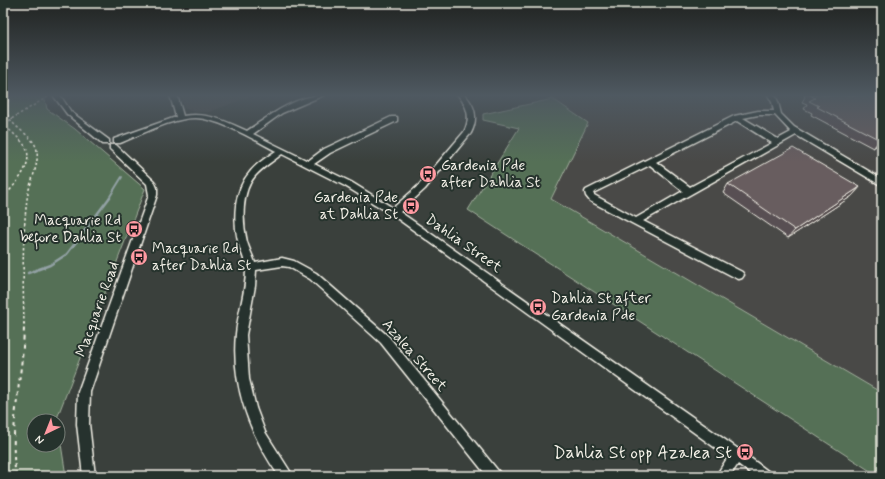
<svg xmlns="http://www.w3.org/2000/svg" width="885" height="479" font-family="Mynerve,sans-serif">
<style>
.built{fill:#484946}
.green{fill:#557056;stroke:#a4b09f}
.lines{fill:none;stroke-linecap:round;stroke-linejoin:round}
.stream-far1{stroke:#92a1a4;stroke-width:2}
.stream{stroke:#92a1a4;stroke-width:2.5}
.minor-casing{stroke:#f4f1e8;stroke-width:3}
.path-far1{stroke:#f4f1e8;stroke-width:1.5;stroke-dasharray:2.5 2.5;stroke-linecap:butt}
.path{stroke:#f4f1e8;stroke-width:2;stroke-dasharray:4 4;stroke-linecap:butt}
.minor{fill:#26332d;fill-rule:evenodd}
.wall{fill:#595052;stroke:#f4f1e8}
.shaded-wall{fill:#494142;stroke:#f4f1e8}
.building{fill:#685d5f;stroke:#f4f1e8}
.labels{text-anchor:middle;stroke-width:4;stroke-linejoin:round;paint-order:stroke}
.poi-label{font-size:15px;fill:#f4f1e8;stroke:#26332d;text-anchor:start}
.street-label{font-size:15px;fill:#f4f1e8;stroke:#26332d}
.near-poi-label{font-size:18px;fill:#f4f1e8;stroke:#26332d;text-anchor:end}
</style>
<rect width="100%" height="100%" fill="#3a403c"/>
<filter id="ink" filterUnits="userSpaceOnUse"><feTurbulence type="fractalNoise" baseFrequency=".025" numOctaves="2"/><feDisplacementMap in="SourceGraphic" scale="8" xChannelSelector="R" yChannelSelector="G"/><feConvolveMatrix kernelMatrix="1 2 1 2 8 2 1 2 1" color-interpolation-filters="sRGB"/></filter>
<g filter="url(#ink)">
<g class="built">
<path d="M181,95H254L209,112H194L184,108Z"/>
<path d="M548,95H882V393L551,199L588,123Z"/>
</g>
<g class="green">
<path d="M3,95H44L47,109L75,129L145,189L57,418V421H34V445H58V425L66,476H3Z"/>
<path d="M553,99L588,123L551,199L882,393V476H878L468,210L519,128L483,120V114Z"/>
</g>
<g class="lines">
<path class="stream-far1" d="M109,198L122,177"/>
<path class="stream" d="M28,273L50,265L67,254L110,197"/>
<g class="minor-casing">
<g id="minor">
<path d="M53,95H60L71,112L109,140V144H103L67,114Z"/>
<path d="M170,95H177L183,116C208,112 225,121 247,131C269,116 297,95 324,95L282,113L253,134L308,161L324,149L391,117H397V121L330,153L314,164L351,182L393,208L419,185L464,132C471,118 468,107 458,95H465C476,107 478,119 471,133L425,189L400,212L741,451L769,472L771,476H754L738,464L730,476H716L728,457L391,214L345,186L282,154C273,161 263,167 255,176C241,192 242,222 247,242C249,249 253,256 255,263L282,258L294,261L316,273L389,337L499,472L501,476H487L381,343L310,279L289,267L282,266L256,270L255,286L246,335L249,379L256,408L265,432L293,476H279C250,435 231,385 236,334C238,312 246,292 246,270C246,260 240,251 238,241C233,219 234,190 250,172C257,163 267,157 276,151C255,140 220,119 196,118C175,117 140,135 120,143H114V139L176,117Z"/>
<path d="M768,95H775L778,102L781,114L794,127L882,179V186L796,135L643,221L742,272L744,275L742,278L739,279L736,278L590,201L586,196L585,192L586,190L734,116L758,111H774L772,102ZM758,115H775L791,132L778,139L743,118ZM737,121L772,143L690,187L656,162ZM650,165L683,191L636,218L594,195L593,193Z"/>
<path d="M110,145H116L154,181L157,188V195L90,392L89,424L95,476H83L77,424L78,392L149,195L147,184L110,149Z"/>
</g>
</g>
<g class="path-far1">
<path d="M10,95C9,100 7,105 7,110C8,128 35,134 37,151C39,167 29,183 27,199C22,240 23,282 24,324"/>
<path d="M3,100L4,95"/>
<path d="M3,122C8,130 16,135 22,142C39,161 15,184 3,198"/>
<path d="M3,124L49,96"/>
</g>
<path class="path" d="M16,476C8,426 24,374 24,323"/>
<use href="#minor" class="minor"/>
</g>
<g class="wall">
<path d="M804,95H882V144L881,143L873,148L811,115L812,113L804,109L807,104L802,102L805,97L804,96Z"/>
<path d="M728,184L860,187L852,196L788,238L723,193Z"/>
</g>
<g class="shaded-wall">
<path d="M882,138V141L881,143L873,148L880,140Z"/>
<path d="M860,187L852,196L788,238L795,230Z"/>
</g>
<g class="building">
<path d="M810,95H882V138L880,140L817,107L819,106L809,101L815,98Z"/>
<path d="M793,148L860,187L795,230L728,184Z"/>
</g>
</g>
<linearGradient id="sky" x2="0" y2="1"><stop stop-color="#202321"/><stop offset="0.59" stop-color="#4f5961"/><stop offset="1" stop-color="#4f5961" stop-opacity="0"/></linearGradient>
<rect width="885" height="162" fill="url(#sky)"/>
<defs>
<g id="bus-disc" transform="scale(0.9)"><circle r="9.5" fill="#ff9aa2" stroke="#26332d"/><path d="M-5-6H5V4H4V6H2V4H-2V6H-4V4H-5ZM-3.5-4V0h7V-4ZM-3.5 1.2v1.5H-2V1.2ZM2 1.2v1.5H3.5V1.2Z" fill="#111"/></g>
</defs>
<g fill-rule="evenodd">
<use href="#bus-disc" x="428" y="174"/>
<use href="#bus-disc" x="411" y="206"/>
<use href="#bus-disc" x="134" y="229"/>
<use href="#bus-disc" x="139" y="257"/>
<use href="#bus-disc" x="538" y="307"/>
<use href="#bus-disc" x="745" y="452"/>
</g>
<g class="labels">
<g class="poi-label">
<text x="441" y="170">Gardenia Pde<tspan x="441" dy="17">after Dahlia St</tspan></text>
<text x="398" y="202" text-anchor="end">Gardenia Pde<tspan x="398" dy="17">at Dahlia St</tspan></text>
<text x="121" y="225" text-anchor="end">Macquarie Rd<tspan x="121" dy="17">before Dahlia St</tspan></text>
<text x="152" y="253">Macquarie Rd<tspan x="152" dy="17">after Dahlia St</tspan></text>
<text x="551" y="303">Dahlia St after<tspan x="551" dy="17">Gardenia Pde</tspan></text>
</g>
<g class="street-label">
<text transform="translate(464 243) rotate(35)" y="5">Dahlia Street</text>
<text transform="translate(97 309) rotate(-70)" y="5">Macquarie Road</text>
<text transform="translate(415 355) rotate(49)" y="5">Azalea Street</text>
</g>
<g class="near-poi-label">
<text x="732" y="458">Dahlia St opp Azalea St</text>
</g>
</g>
<rect width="885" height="479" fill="none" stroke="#26332d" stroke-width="16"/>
<rect x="8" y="8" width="869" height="463" fill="none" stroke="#f4f1e8" stroke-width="1.5" filter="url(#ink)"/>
<g transform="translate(46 433) rotate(223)"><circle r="19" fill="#26332d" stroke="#787f78"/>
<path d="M0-3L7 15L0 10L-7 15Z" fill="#ff9aa2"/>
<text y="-6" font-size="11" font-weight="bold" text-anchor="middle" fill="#f4f1e8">N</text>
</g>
</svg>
